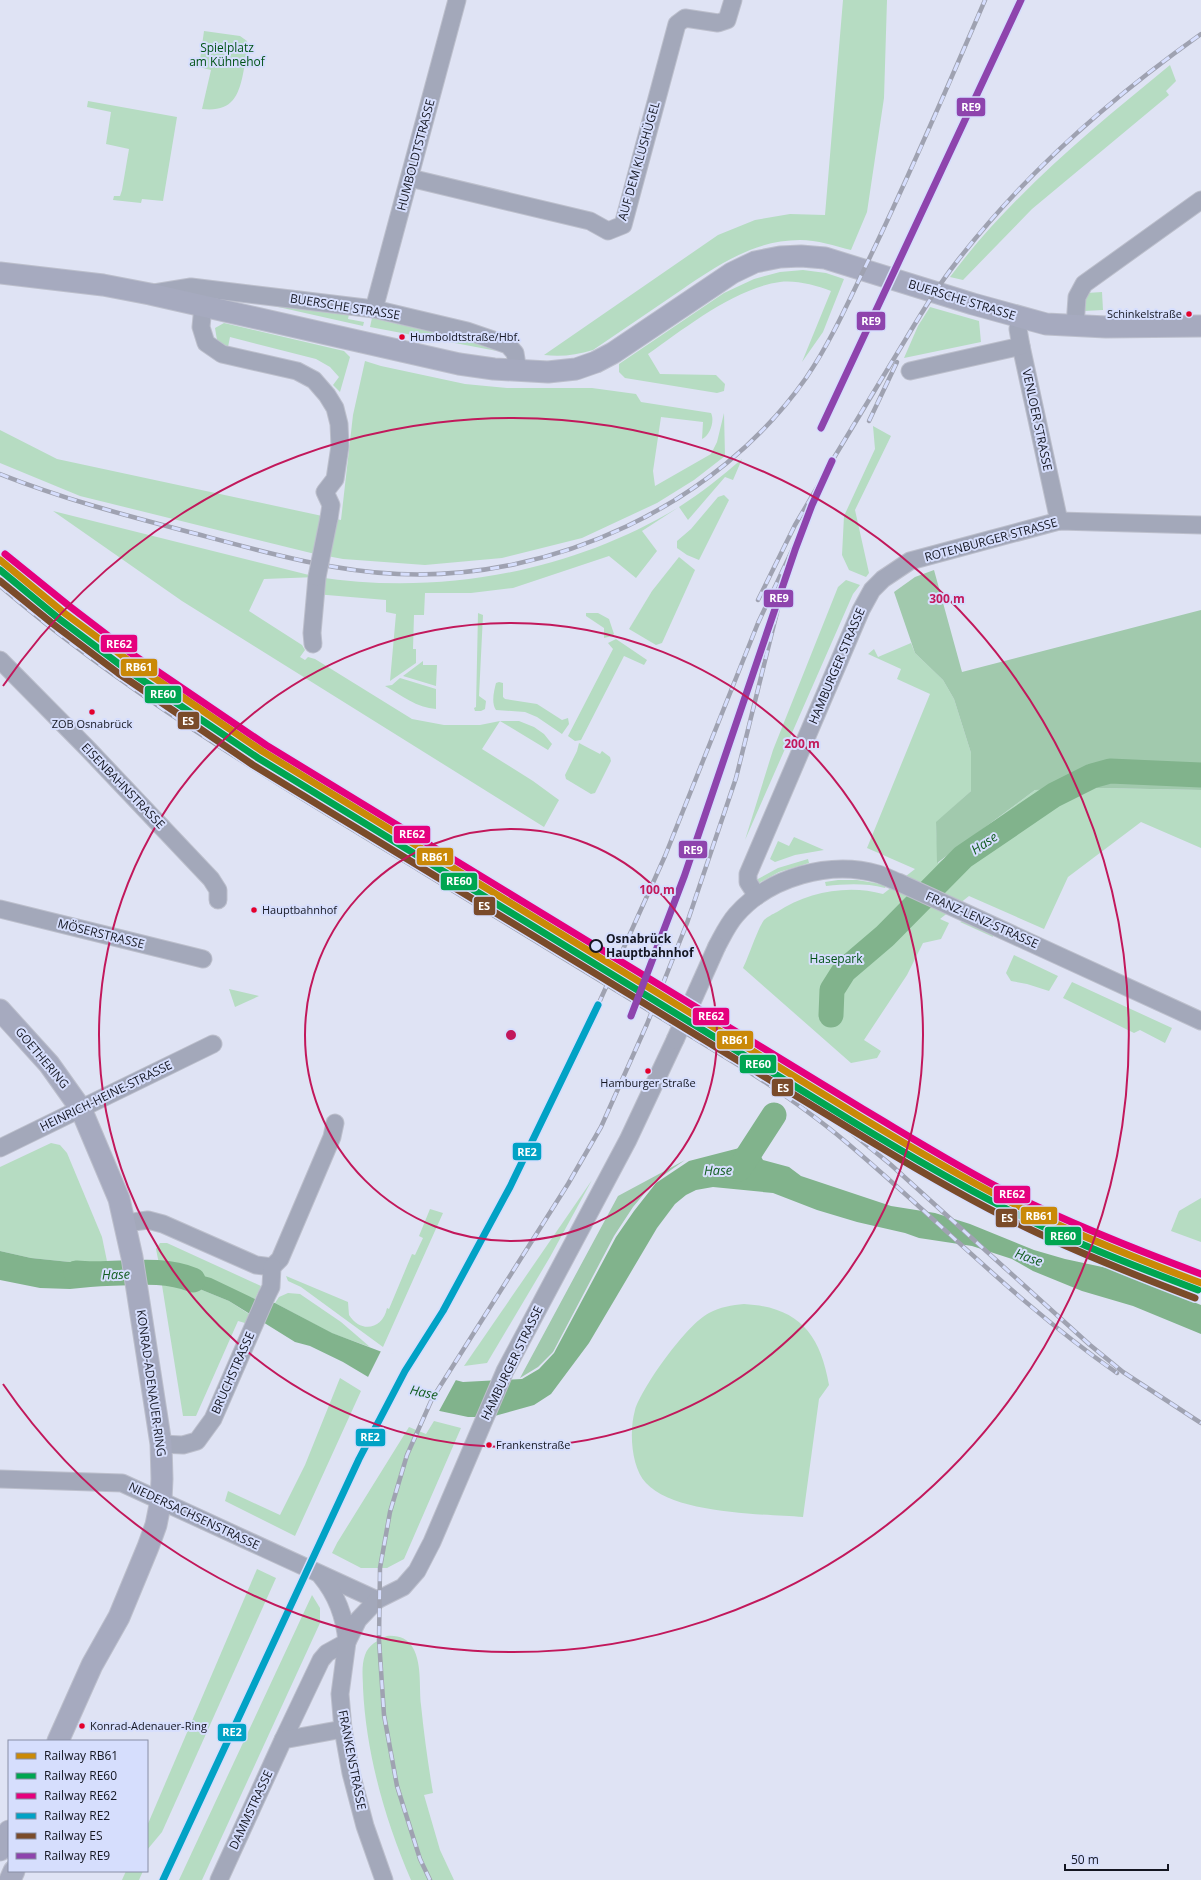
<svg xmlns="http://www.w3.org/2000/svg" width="1201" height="1880" font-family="'Open Sans',sans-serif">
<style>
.green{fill:#b6dcc2}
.forest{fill:#a1c9ad}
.water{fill:#81b38c}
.pier{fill:#dfe3f4}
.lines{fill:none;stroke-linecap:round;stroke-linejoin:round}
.river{stroke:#81b38c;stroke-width:25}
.minor-casing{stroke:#bcbfcc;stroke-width:19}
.major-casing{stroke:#bcbfcc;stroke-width:23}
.minor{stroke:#a3a8ba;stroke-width:17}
.major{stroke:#a6aabf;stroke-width:21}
.rail-casing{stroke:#9fa2b1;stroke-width:4.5}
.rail{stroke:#d6defd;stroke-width:3;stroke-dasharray:9;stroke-linecap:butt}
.minor-bridge-casing{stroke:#bcbfcc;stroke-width:19;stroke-linecap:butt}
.minor-bridge{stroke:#a3a8ba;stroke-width:17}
.rail-1-casing{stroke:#d6defd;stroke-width:10}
.rail-2-casing{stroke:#d6defd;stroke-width:10}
.rail-3-casing{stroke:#d6defd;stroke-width:10}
.rail-4-casing{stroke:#d6defd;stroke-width:10}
.rail-5-casing{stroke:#d6defd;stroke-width:10}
.rail-6-casing{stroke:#d6defd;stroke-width:10}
.rail-1{stroke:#ca8907;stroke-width:7}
.rail-2{stroke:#00a651;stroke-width:7}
.rail-3{stroke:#e5007d;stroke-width:7}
.rail-4{stroke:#01a2c5;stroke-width:7}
.rail-5{stroke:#7a4b2a;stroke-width:7}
.rail-6{stroke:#8e44ad;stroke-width:7}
.ring{fill:none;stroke:#c2185b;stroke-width:2}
.bus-dot{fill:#e4002b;stroke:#d6defd;stroke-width:1.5}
.stop-dot{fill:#d6defd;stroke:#141621;stroke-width:2}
.labels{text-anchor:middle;stroke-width:4;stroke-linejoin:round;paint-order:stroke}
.bus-label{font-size:11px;fill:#141621;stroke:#d6defd;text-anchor:start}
.park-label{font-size:12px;fill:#005316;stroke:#d6defd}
.street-label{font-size:12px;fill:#141621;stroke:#d6defd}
.stop-label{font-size:12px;font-weight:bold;fill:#141621;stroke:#d6defd;text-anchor:start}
.water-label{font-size:13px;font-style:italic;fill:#135e21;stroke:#d6defd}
.centre{fill:#c2185b;stroke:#d6defd;stroke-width:2}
.ring-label{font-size:12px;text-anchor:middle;font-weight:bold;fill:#c2185b;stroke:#d6defd;stroke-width:4;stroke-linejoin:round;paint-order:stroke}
.line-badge{stroke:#d6defd;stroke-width:1.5}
.badge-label{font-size:11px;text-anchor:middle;font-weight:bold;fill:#fff}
</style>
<rect width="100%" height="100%" fill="#dfe3f4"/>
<g class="green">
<path d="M843,0H887L884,98L867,212L851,250C835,246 817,240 800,240C750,240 711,270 671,297C645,315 619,332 593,350C576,355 562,357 544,355L718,235L755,220L790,214L825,215Z"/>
<path d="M204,31L240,36L247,41C250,53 245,62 243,74C238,99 230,112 202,109L211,70L199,67Z"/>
<path d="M1170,65L1176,81L1166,91L1169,95L1032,209L963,280L950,277C1011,195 1092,129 1170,65Z"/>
<path d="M88,101L177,117L163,201L142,199L141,203L113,200L114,196H120L122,190L129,149L106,144L111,112L87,107Z"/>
<path d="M803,270L826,273L844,279L823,332L802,362L831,291C815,285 796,280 780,282C735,288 685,328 648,354L660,374L716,375L725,384L724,391L717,393L625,378L619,372V364L724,293L754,279L780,272Z"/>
<path d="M1102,292L1103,310L1084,311V299L1087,293Z"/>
<path d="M256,302L349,314L348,319L364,322L363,326Z"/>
<path d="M930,307L979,321L981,342L904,358L918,326Z"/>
<path d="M372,318L462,339L497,351L370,327Z"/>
<path d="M224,323L344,351L350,357L340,392L333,385L339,377L330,367L316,359L230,337L228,347L217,340L215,328Z"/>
<path d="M365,361L381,366L465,384L507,388H592L636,394L641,402L711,413C715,421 710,435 702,439L703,422L661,417L653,471L655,486L711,454L717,442L724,413L725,456L694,480L657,503L582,538L502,558L425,565L343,559L311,553L80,496L0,463V430L57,459L341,520L353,415Z"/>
<path d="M873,426L891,436L855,510L869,573L866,577L849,570L842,555L844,516L875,449Z"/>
<path d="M742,459L733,480L725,477L688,520L679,507L642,531L657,551L636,578L609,556L513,588L471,593H425L424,615H414L413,649H416V663L390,681L396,614L386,612V600L315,594L317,577L264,579L249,611L302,645L305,650L300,657L305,660L308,657L315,659L412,719L444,725H480L500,721H519L534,727L544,734L552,744L548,750L500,721L482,749L533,781L559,800L544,827L182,601L53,511L317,577C440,596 572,572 679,507C701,493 722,476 742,459Z"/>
<path d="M724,495L729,500L699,560L687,555L677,548V541L691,529L718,497Z"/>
<path d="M679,557L695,570L662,643L656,645L629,629L652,591Z"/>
<path d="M846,580L860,585L853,594L745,840L773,750L838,587Z"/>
<path d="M478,613L483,615L479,696L486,701L485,709L481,711H475L474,708L476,707Z"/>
<path d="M586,613H598L609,619L614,634L612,636L604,638V628L586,616Z"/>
<path d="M616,639L647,660L644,665L624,656L581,740L575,741L568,736L613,649L608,643Z"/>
<path d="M911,643L915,653L943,680L954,699L971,753V791L936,823L938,863L1035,790L1099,788L1201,790V848L1141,822L1068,877L1044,929L969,896L940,919L949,923L941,939L923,943L907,975L864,1040L881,1051L877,1058L851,1063L743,968C749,956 757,930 764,920C767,917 773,914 777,912C807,892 848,884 883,894L915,869L867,848L930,694L897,679L901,669L868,654L874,649L878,657Z"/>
<path d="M423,661V665H437L436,686L403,676Z"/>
<path d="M400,678L436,689V709C417,708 401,695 385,686L392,685Z"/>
<path d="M499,682L503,683V697L505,699L537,704L562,720L568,718L569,724L562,734L537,717L525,712L496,710C491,703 494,691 496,683Z"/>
<path d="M579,743L600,754L602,751L610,757L611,761L595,793L591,794L566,779L565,775L577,751Z"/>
<path d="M794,837L824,850L795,855L775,862L770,859L778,841L789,846Z"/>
<path d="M808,859L809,863L779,872L759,883L756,880L778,868Z"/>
<path d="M838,880H857L887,885L885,888C866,883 846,884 826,886L825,882Z"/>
<path d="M966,920L992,932L993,937L960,922Z"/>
<path d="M1014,955L1058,976L1049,991L1027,984L1011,981L1006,973Z"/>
<path d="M1072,982L1172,1028L1165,1043L1140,1030L1134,1033L1063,998Z"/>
<path d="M229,989L259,996L235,1007Z"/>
<path d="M51,1143L60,1145L67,1153L102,1237L108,1266L31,1258L0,1251V1167Z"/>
<path d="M592,1180L550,1257L487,1363L464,1366Z"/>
<path d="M1201,1198V1242L1171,1231L1179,1211Z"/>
<path d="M430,1209L443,1213L383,1347L301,1287L288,1281L286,1276L348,1302L349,1315C361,1334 383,1329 387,1308L389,1309L412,1254L415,1255L423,1238L419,1236Z"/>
<path d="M160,1243H167L261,1286L255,1299L164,1264H159L156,1249Z"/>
<path d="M161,1279H175L229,1301L249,1314L245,1323L238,1321L196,1416H183Z"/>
<path d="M288,1293L300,1294L341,1322L370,1347L331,1333L275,1303L279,1297Z"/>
<path d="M744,1304C798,1307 820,1333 829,1385L819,1399L803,1517C762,1514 674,1514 646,1483C631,1467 629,1431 635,1410C642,1387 687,1324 709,1313C720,1307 732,1305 744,1304Z"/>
<path d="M340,1378L361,1391L295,1536L225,1501L228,1491L280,1515L305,1465Z"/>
<path d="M434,1421L461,1428L404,1559L387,1568H361L332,1553L337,1543L409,1427L426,1434Z"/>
<path d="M257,1569L276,1578L162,1832L147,1850V1826Z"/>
<path d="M312,1595L320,1608V1623L202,1880H179Z"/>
<path d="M387,1636C397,1635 408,1638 413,1648C422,1664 419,1687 421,1705C424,1734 428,1764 433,1793L424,1795L440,1850L454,1880H411C385,1820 366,1753 363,1688C363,1678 361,1666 365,1655C368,1645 378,1640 387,1636Z"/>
<path d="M126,1871H143L139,1880H122Z"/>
</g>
<g class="forest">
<path d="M934,570L962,672L1201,610V790L1099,788L1035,790L937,863L936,822L971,791V753L954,699L943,680L915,653L894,592L915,577Z"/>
<path d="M685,1160L654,1182L633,1207L614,1236L553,1352L538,1367L520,1378L618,1196Z"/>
</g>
<g class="water">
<path d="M753,1141H758L760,1145V1155L763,1160L789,1167L801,1176L891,1206L935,1213L970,1224L1034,1250L1065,1259L1107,1268L1201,1305V1334L1133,1306L1082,1291L1033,1271L1012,1259L972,1246L919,1238L905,1233L857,1222L817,1210L773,1193L713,1187L696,1190L686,1195L675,1204L657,1228L589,1343L551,1394L534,1405L491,1417H468L435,1410L400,1396L343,1362L310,1346L295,1342L229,1301L175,1279H161L159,1264L211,1278L255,1299L275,1303L332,1333L382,1352L440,1376L463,1382L522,1379L539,1369L554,1353L616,1237L634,1211L656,1183L689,1161L747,1146Z"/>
<path d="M0,1251L31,1258L108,1266L111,1285L70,1289L40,1288L0,1280Z"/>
</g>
<path class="pier" d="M382,1349L441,1374L457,1378L438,1413L399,1397L367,1379Z"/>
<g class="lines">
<g class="river">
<path d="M831,1015L832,990L844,971L885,936L963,857L1054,795L1092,776L1110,771L1201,775"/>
<path d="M739,1169L774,1115"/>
<path d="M76,1273C115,1277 156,1265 193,1280"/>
</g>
<g class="minor-casing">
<g id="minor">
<path d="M410,178L590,221L608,231L623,225L677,24L685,18L718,23L727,20L733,0"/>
<path d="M154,293L191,287L374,309L467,331L508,345L515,353L518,371"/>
<path d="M203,306L201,327L206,343L222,354L297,371L314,380L327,395L335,408L339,424L340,446L335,479L325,492L331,505L329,518"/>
<path d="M374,309L457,0"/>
<path d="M1020,318L1018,329L1021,346L1059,521"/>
<path d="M1075,326L1077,297L1084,284L1201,200"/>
<path d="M910,371L1021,346"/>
<path d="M313,644L312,633L317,577"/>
<path d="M0,660L87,748L211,879L218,890V900"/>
<path d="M757,896L748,882V874L861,610L872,590L883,579L910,561L1059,521L1201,525"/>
<path d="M0,909L203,959"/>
<path d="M717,946C723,935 728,924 736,915C769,877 830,860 878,874C885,876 892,880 898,882L1201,1021"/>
<path d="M0,1148L213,1044"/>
<path d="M126,1223L148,1220L163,1224L256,1265L272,1267L280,1259L332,1137L335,1123"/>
<path d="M161,1444L183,1445L197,1441L213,1419L267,1295L271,1287L272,1267"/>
<path d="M0,1479L122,1483L377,1600"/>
<path d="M321,1576C336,1594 345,1618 347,1642"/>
<path d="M283,1740L321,1660L327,1653L347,1642"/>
<path d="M219,1880L283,1740L343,1729"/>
<path d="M384,1880L365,1826L351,1773L343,1729L340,1694L347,1642L358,1620L377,1600L403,1587L417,1571L432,1542L505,1371L628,1140L675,1040"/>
</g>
</g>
<g class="major-casing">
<g id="major">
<path d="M0,273L103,285L150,294L459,364L494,369L548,372L576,369L596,362L613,353L732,273L755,262L780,257L801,256L825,258L973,304L1046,324L1106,327L1201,326"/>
<path d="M0,1010L49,1064L81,1109L119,1199L132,1257L161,1444L162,1479L161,1500L156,1525L148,1547L119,1617L92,1665L58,1741"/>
<path d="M0,1850L9,1831"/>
<path d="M10,1880L14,1871"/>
</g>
</g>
<use href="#minor" class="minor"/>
<use href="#major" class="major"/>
<g class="rail-casing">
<g id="rail">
<path d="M869,421L897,362"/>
<path d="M832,461C857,419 882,378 907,337C922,312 937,287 955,264C1024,174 1108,100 1201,34"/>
<path d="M0,474C63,499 128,516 193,533C261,551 329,571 398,574C553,581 717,505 806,378C832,340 850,298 870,257C911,172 948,86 985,0"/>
<path d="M0,570L46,610L118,666L168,701L250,754L669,1010L784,1082L815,1103L890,1164L1090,1345L1123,1372L1201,1423"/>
<path d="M0,586C126,694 277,784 419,870C529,936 638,1005 748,1071C782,1093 815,1116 846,1142C937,1219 1019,1305 1117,1373"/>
<path d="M758,600L795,525L828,469"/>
<path d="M598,1005L665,856L758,623L804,525"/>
<path d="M430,1880L420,1859L397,1786L384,1715L379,1640L380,1568L390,1512L407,1455L432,1399L568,1184L601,1127L647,1024L687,923L736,778L786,576"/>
</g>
</g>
<use href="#rail" class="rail"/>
<g class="minor-bridge-casing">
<g id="minor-bridge">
<path d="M317,577L329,518"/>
<path d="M675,1040L717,946"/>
</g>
</g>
<use href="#minor-bridge" class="minor-bridge"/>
<g class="rail-1-casing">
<path id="rail-1" d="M0,560L63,612L128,660L262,751L859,1116C907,1145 956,1174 1006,1200C1069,1232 1135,1258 1201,1283"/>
</g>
<g class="rail-2-casing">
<path id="rail-2" d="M0,570L58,618L123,667L258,758L855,1123C903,1152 952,1181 1003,1207C1066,1240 1132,1265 1198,1290"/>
</g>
<g class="rail-3-casing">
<path id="rail-3" d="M5,554L68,605L132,654L266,745L863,1109C912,1138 960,1168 1011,1194C1073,1225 1137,1250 1201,1274"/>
</g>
<g class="rail-4-casing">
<path id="rail-4" d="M163,1880L359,1459L405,1371L443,1311L510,1187L598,1005"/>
</g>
<g class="rail-5-casing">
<path id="rail-5" d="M0,581L53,624L118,673L253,765L875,1144C923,1173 971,1201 1021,1225C1078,1253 1137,1276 1195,1298"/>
</g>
<g class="rail-6-casing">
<g id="rail-6">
<path d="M821,428L1021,0"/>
<path d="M631,1016L684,877L795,550L812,505L832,461"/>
</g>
</g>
<use href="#rail-1" class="rail-1"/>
<use href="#rail-2" class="rail-2"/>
<use href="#rail-3" class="rail-3"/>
<use href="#rail-4" class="rail-4"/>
<use href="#rail-5" class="rail-5"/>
<use href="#rail-6" class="rail-6"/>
</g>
<g class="ring">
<circle cx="511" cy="1035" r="206"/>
<circle cx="511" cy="1035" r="412"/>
<path d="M3 686A617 617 0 1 1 3 1384"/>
</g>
<g class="bus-dot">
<circle cx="1189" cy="314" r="3.5"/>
<circle cx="402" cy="337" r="3.5"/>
<circle cx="92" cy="712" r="3.5"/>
<circle cx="254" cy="910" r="3.5"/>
<circle cx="648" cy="1071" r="3.5"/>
<circle cx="489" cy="1445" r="3.5"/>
<circle cx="82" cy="1726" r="3.5"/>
</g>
<circle class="stop-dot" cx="596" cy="946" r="6"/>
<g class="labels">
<g class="bus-label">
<text x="1182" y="318" text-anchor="end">Schinkelstraße</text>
<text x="410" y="341">Humboldtstraße/Hbf.</text>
<text x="92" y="728" text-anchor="middle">ZOB Osnabrück</text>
<text x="262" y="914">Hauptbahnhof</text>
<text x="648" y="1087" text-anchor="middle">Hamburger Straße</text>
<text x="496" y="1449">Frankenstraße</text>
<text x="90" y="1730">Konrad-Adenauer-Ring</text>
</g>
<g class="park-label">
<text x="227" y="52">Spielplatz<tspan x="227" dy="14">am Kühnehof</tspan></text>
<text x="836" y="963">Hasepark</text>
</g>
<g class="street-label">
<text transform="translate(416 155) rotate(-75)" y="4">HUMBOLDTSTRASSE</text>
<text transform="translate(639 161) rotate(-74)" y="4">AUF DEM KLUSHÜGEL</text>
<text transform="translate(962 300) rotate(17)" y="4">BUERSCHE STRASSE</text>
<text transform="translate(345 307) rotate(9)" y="4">BUERSCHE STRASSE</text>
<text transform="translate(1037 420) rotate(78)" y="4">VENLOER STRASSE</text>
<text transform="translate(991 540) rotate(-15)" y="4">ROTENBURGER STRASSE</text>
<text transform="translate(837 666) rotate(-67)" y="4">HAMBURGER STRASSE</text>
<text transform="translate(123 786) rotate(46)" y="4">EISENBAHNSTRASSE</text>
<text transform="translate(982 920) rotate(24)" y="4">FRANZ-LENZ-STRASSE</text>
<text transform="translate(101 934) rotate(14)" y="4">MÖSERSTRASSE</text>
<text transform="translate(42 1058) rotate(50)" y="4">GOETHERING</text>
<text transform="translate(106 1096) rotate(-26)" y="4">HEINRICH-HEINE-STRASSE</text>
<text transform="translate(512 1363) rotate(-64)" y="4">HAMBURGER STRASSE</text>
<text transform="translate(233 1373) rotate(-66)" y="4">BRUCHSTRASSE</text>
<text transform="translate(151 1383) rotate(82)" y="4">KONRAD-ADENAUER-RING</text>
<text transform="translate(194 1516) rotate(25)" y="4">NIEDERSACHSENSTRASSE</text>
<text transform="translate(352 1760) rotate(79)" y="4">FRANKENSTRASSE</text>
<text transform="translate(251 1810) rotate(-65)" y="4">DAMMSTRASSE</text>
</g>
<g class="stop-label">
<text x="606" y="943">Osnabrück<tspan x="606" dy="14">Hauptbahnhof</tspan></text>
</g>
<g class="water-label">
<text transform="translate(984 843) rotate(-34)" y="5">Hase</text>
<text transform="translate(718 1170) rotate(-1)" y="5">Hase</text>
<text transform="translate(1029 1257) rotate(19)" y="5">Hase</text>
<text transform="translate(116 1274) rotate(-2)" y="5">Hase</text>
<text transform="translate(424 1392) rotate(12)" y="5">Hase</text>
</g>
</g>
<circle cx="511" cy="1035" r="6" class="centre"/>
<g class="ring-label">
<text x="947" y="603">300 m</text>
<text x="802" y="748">200 m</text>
<text x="657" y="894">100 m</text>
</g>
<g class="line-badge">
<rect x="956" y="97" width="30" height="20" rx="4" fill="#8e44ad"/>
<rect x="856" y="311" width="30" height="20" rx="4" fill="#8e44ad"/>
<rect x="763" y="589" width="31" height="19" rx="4" fill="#8e44ad"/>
<rect x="100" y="634" width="38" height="19" rx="4" fill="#e5007d"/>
<rect x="120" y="658" width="38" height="19" rx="4" fill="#ca8907"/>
<rect x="144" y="685" width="38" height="19" rx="4" fill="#00a651"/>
<rect x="177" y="711" width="23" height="19" rx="4" fill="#7a4b2a"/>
<rect x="393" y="825" width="38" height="19" rx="4" fill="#e5007d"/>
<rect x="678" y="840" width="30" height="19" rx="4" fill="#8e44ad"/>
<rect x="416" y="847" width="38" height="19" rx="4" fill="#ca8907"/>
<rect x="440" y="872" width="38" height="19" rx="4" fill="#00a651"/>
<rect x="473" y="896" width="23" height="20" rx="4" fill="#7a4b2a"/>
<rect x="692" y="1007" width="38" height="19" rx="4" fill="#e5007d"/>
<rect x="716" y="1030" width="38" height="20" rx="4" fill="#ca8907"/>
<rect x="739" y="1054" width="38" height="20" rx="4" fill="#00a651"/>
<rect x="771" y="1078" width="23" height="19" rx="4" fill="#7a4b2a"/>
<rect x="512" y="1142" width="30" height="19" rx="4" fill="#01a2c5"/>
<rect x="993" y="1185" width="38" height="19" rx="4" fill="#e5007d"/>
<rect x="1020" y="1206" width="38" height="19" rx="4" fill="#ca8907"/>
<rect x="995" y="1208" width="23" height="20" rx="4" fill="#7a4b2a"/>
<rect x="1044" y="1226" width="38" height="20" rx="4" fill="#00a651"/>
<rect x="355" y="1428" width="31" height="19" rx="4" fill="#01a2c5"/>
<rect x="217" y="1723" width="30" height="19" rx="4" fill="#01a2c5"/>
</g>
<g class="badge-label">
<text x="971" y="111">RE9</text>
<text x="871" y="325">RE9</text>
<text x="779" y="602">RE9</text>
<text x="119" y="648">RE62</text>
<text x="139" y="671">RB61</text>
<text x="163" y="698">RE60</text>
<text x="188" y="725">ES</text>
<text x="412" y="838">RE62</text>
<text x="693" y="854">RE9</text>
<text x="435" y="861">RB61</text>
<text x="459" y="885">RE60</text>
<text x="484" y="910">ES</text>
<text x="711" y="1020">RE62</text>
<text x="735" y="1044">RB61</text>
<text x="758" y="1068">RE60</text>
<text x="783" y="1092">ES</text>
<text x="527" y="1156">RE2</text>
<text x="1012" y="1198">RE62</text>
<text x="1039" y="1220">RB61</text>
<text x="1007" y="1222">ES</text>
<text x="1063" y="1240">RE60</text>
<text x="370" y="1441">RE2</text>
<text x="232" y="1736">RE2</text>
</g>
<rect x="8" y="1740" width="140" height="132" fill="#d6defd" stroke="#888ea5"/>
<rect x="16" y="1753" width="20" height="6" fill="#ca8907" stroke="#888ea5"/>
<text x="44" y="1760" font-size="12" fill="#141621">Railway RB61</text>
<rect x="16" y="1773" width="20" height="6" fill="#00a651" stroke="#888ea5"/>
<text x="44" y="1780" font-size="12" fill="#141621">Railway RE60</text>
<rect x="16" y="1793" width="20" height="6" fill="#e5007d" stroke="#888ea5"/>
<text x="44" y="1800" font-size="12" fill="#141621">Railway RE62</text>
<rect x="16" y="1813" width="20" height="6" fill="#01a2c5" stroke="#888ea5"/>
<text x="44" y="1820" font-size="12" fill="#141621">Railway RE2</text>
<rect x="16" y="1833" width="20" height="6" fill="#7a4b2a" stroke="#888ea5"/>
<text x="44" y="1840" font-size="12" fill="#141621">Railway ES</text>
<rect x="16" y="1853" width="20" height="6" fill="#8e44ad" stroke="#888ea5"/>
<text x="44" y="1860" font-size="12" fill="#141621">Railway RE9</text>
<path d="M1065 1864v6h103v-6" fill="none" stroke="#141621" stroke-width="2"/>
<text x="1071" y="1864" font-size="12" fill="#141621" stroke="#d6defd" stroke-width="3" paint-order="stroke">50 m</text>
</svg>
